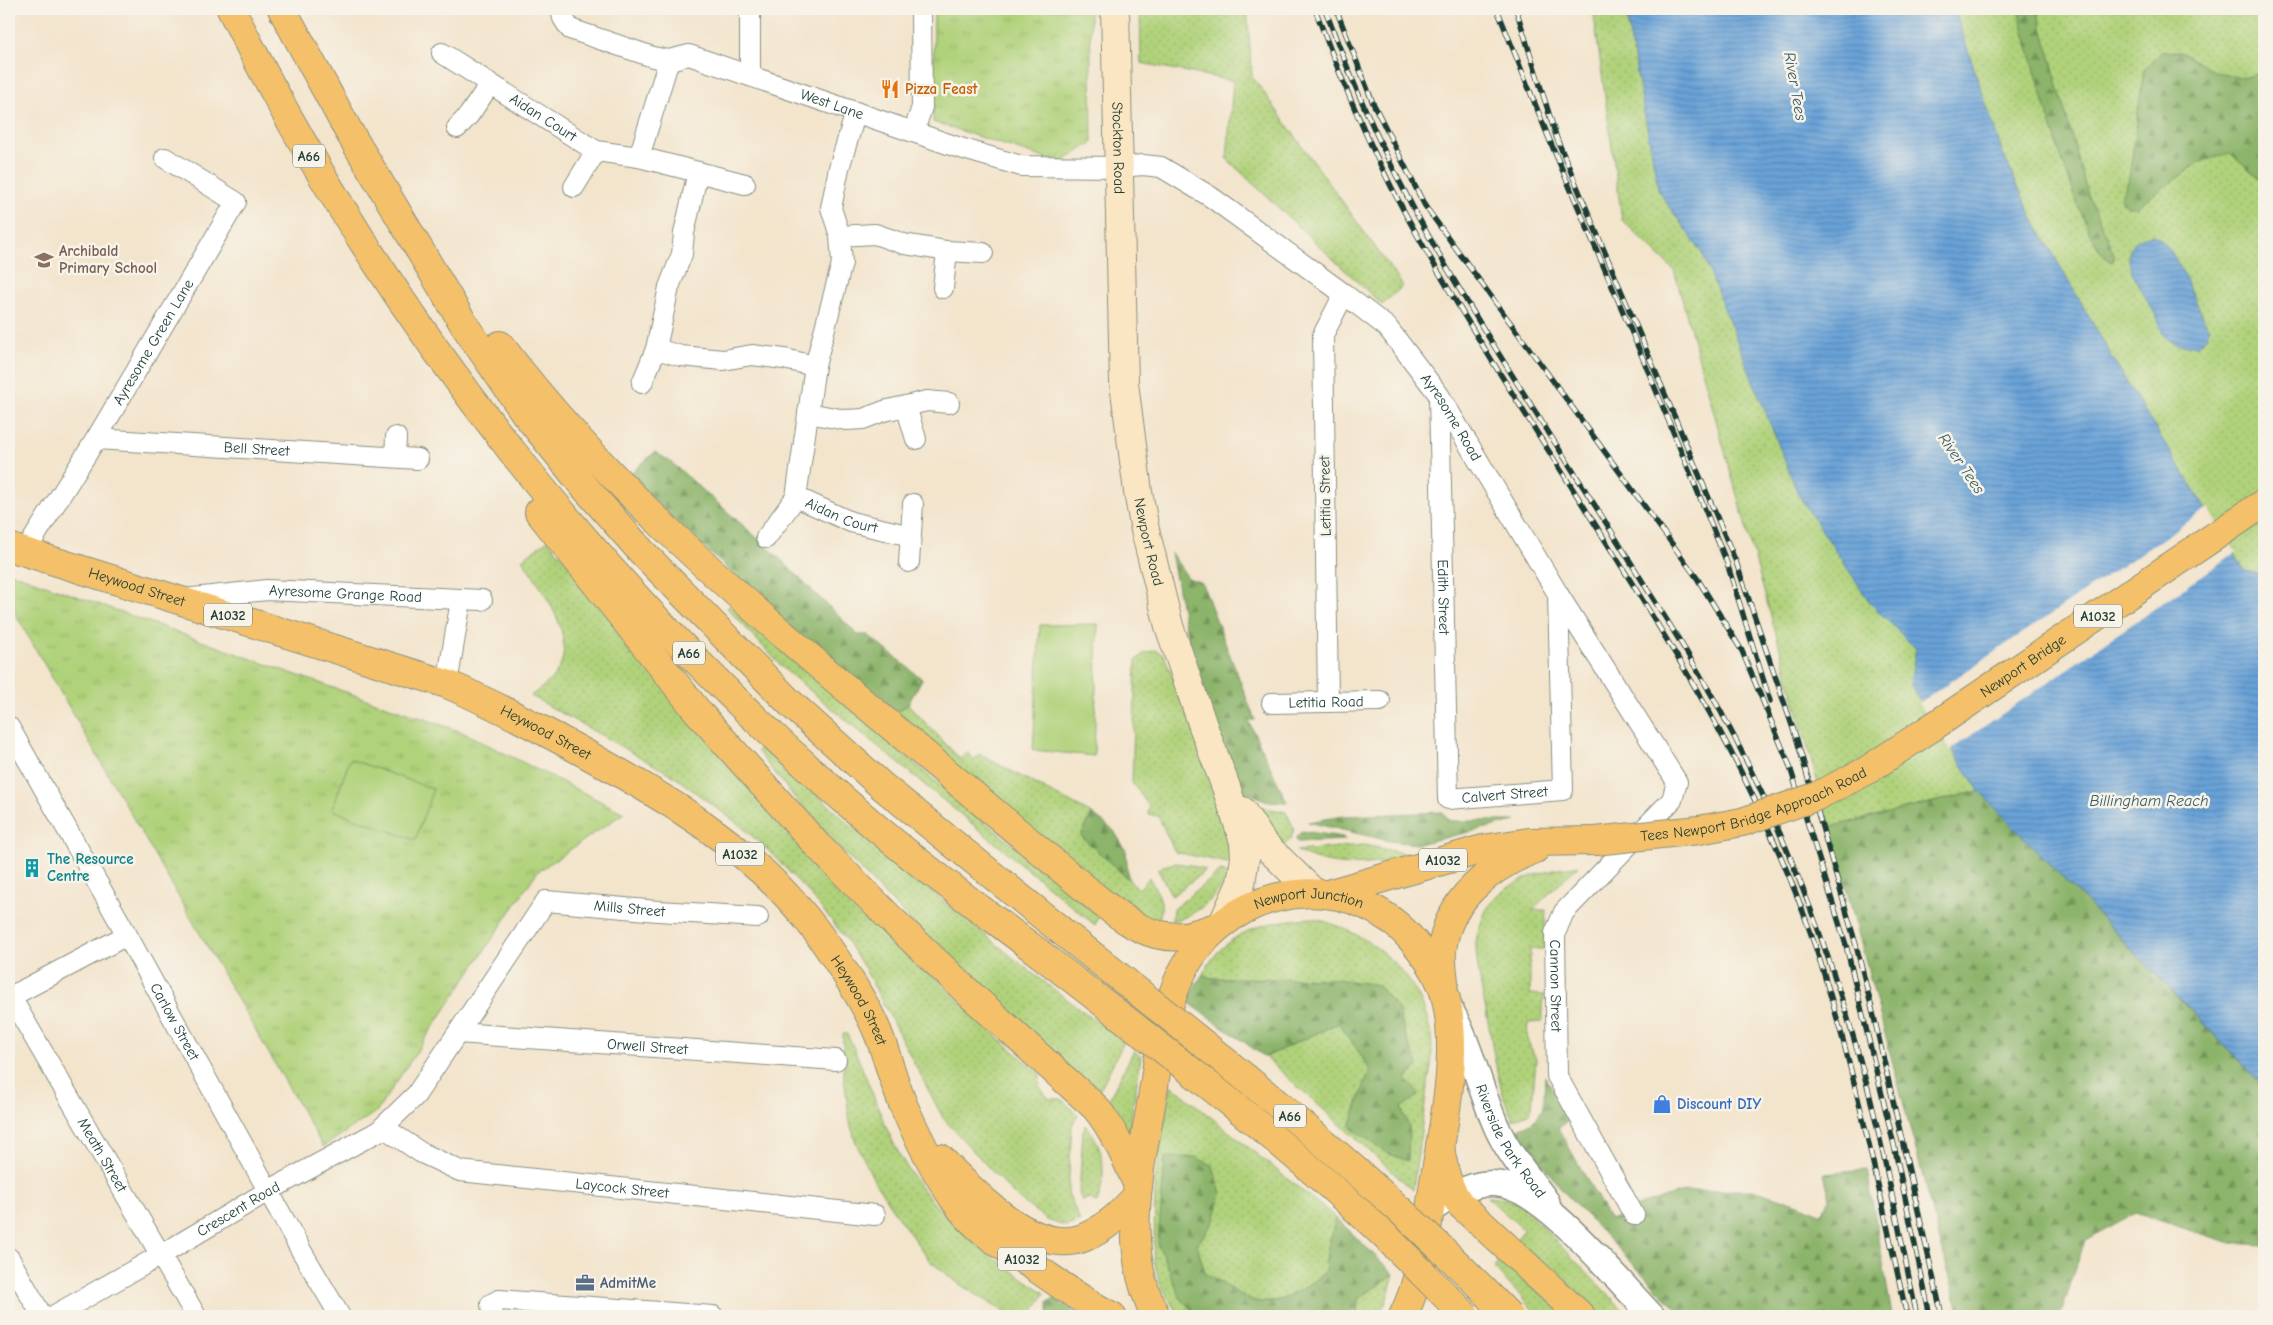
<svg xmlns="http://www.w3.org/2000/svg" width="2273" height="1325" font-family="'Comic Neue',sans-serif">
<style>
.grass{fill:url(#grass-dots);stroke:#688857}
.forest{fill:url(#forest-firs);stroke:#56784f}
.park{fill:url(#park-tufts);stroke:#688857}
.pitch{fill:#b0d27a;stroke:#688857}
.water{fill:url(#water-rules);stroke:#447086}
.pier{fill:#f3e4cc}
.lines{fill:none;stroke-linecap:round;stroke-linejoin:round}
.minor-casing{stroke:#899080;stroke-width:22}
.tertiary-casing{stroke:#899080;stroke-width:28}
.secondary-casing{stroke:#899080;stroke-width:30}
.primary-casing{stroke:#899080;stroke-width:30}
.trunk-casing{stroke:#899080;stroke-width:30}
.minor{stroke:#fff;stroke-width:20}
.tertiary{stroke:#fff;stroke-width:25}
.secondary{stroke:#fbe6c3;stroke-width:28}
.primary{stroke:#f4c16a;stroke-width:28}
.trunk{stroke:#f4c16a;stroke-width:28}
.rail-casing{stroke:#1f3d34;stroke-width:5.5}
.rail{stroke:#f7f3e8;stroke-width:4;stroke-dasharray:11;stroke-linecap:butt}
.primary-bridge-casing{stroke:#899080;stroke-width:30;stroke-linecap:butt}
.trunk-bridge-casing{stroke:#899080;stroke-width:30;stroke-linecap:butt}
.primary-bridge{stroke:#f4c16a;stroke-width:28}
.trunk-bridge{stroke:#f4c16a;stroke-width:28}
.labels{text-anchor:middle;stroke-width:5;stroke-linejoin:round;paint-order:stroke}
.shield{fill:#f7f3e8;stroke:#60746a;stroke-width:1}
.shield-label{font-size:14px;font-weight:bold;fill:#1f3d34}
.food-label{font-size:15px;font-weight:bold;fill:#c56008;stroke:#f7f3e8;text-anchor:start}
.street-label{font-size:15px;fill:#1f3d34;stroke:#f7f3e8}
.education-label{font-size:15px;font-weight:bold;fill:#785e54;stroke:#f7f3e8;text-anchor:start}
.culture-label{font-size:15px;font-weight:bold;fill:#0d838f;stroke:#f7f3e8;text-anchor:start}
.shop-label{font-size:15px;font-weight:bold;fill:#366cbe;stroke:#f7f3e8;text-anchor:start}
.service-label{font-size:15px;font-weight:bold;fill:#4e5e75;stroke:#f7f3e8;text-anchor:start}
.water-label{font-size:16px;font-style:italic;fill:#355b65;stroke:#f7f3e8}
</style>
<defs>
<pattern id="grass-dots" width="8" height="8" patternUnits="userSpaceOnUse" patternTransform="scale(1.25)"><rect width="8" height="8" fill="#b0d27a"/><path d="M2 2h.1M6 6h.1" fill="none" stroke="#97b56a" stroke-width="1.8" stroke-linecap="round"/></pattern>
<pattern id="forest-firs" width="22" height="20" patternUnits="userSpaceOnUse" patternTransform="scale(1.25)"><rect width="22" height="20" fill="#8cb46a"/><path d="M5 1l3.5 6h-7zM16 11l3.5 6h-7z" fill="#729458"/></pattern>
<pattern id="park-tufts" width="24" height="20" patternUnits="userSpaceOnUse" patternTransform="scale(1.25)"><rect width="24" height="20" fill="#b0d27a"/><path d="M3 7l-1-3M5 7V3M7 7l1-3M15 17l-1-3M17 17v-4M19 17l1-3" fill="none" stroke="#97b56a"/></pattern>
<pattern id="water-rules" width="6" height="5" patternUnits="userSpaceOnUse" patternTransform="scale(1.25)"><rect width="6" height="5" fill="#69a2d8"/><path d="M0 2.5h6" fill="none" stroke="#5685b0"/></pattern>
</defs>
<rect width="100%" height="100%" fill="#f7f3e8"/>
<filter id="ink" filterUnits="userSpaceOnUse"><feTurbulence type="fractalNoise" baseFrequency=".02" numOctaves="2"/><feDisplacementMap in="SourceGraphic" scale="10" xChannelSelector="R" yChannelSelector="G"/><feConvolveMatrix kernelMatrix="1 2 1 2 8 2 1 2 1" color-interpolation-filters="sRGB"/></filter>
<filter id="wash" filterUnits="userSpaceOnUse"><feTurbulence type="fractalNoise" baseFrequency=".0096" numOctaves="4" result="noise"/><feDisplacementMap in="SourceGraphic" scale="20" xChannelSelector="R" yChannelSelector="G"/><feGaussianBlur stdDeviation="1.12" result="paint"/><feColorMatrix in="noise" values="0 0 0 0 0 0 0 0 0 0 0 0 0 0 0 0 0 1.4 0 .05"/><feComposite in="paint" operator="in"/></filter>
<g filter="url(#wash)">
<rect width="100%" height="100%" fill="#f3e4cc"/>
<g class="grass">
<path d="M1140,9H1247L1252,76L1403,286L1382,305L1227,159L1233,81L1141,63Z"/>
<path d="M1593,9H1625L1659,192L1702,253L1871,604L1916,649L1910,684L1979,791L1830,827L1674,270L1622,220Z"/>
<path d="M1954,9H2264V575L2245,571L2127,383L2033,219L2003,154Z"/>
<path d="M548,540L856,900L979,1021L1040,1074L1039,1086L1049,1099H1062L1078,1115L1072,1125L1068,1192L1080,1222L1065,1226L1047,1220L1015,1196L943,1118L865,969L843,935L810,894L768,850L737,823L672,775L531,696C539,689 552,681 557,672C579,636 541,589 522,559Z"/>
<path d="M730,606L928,775L1099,916L1095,925L784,669L727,608Z"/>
<path d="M1156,650L1164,655L1231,829L1233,864L1175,852L1158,816L1148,814L1149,806L1132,783L1136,661L1143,654Z"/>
<path d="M908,704L960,759L967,752L975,760L979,754L1092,814L1081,836L1139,889L1149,878C1160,896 1165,902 1158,922L1133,917L894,715Z"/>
<path d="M763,744L858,832L1032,973L1124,1042L1097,1095L961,973L816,824L757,751Z"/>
<path d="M1261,807L1286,812L1294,828L1291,839L1283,846L1264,825L1257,811Z"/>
<path d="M1364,845L1413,855C1376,866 1332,871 1297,851Z"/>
<path d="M1175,863L1190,865L1206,870L1172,896L1158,870L1163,866Z"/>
<path d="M1579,865L1532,910H1546L1544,949H1530V994L1544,995L1542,1022L1528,1023L1527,1039L1536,1059L1532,1107L1528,1114L1513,1120C1498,1089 1494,1054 1488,1021C1483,995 1476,968 1476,942C1477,936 1479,929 1481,923C1493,881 1541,872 1579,865Z"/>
<path d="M1221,871L1230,874C1219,896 1196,916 1172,921L1173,909Z"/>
<path d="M1312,918C1376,933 1432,983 1432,1053C1432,1067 1428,1081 1426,1095C1422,1126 1417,1158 1413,1190L1265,1057L1339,1023L1370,1069L1350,1127H1409L1401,1108L1406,1080L1418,1065L1407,1041L1398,1009L1337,979L1210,978L1203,974C1225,930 1267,921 1312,918Z"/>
<path d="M843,1034H847C865,1070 877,1110 895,1146C927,1211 986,1254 1045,1293L1030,1316H1012L959,1284L930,1261L900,1220L875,1182L856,1143L850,1123L844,1078Z"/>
<path d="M1134,1050L1141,1057L1128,1137L1107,1103Z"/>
<path d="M1171,1085L1336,1218L1327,1252L1325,1272C1307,1286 1277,1310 1252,1300C1236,1294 1220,1281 1205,1273L1197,1245L1214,1221L1213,1166L1181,1299L1199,1316H1179L1160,1284L1154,1261L1155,1181Z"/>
<path d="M1086,1125C1105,1148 1107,1175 1097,1203L1089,1198L1082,1201L1079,1193L1083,1131Z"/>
<path d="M1487,1197L1507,1199L1520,1204L1629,1316H1603L1516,1240L1524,1230Z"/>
<path d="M1500,1260L1567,1316H1539L1494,1268Z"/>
<path d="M1394,1274L1386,1302L1377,1316H1357L1358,1299Z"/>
</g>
<g class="forest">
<path d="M2018,9H2037L2087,192L2115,256L2111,262C2083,250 2036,73 2025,36Z"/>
<path d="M2179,51C2209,68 2228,85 2264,72V182L2230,153L2200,162L2136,207H2128L2123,203L2121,197L2129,179L2144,69L2161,52Z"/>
<path d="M655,452L671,462L772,551L858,635H868L922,679L908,704L894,715L830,665L628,476Z"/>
<path d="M1171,553L1188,578L1202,583L1255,720H1248L1287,802L1267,801L1251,794H1238L1196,682Z"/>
<path d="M1979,791L2264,1087V1245L2231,1243L2135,1213L2085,1240L2060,1316H1960L1830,827Z"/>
<path d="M1443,812L1449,821H1516L1418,844L1390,841L1308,822L1344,816Z"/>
<path d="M1092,814L1114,831L1126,851L1128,879L1081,836Z"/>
<path d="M1302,831L1343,837L1345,840L1297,842L1296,837Z"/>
<path d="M1203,974L1210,978L1337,979L1378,985L1398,1009L1407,1041L1418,1065L1406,1080L1420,1094L1401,1108L1409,1127L1408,1161L1387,1153L1350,1127L1370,1069L1339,1023L1265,1057L1185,1000Z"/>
<path d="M1545,1076L1570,1120L1558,1128L1610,1220L1646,1203L1687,1191L1752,1190L1799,1204L1822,1214L1830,1198L1824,1174L1867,1170L1892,1316H1683L1564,1192L1516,1130C1548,1118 1543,1106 1545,1076Z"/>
<path d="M1165,1157H1196L1213,1166L1221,1194L1214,1221L1197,1245L1205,1273C1220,1281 1236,1294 1252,1300C1277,1310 1307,1286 1325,1272L1327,1252L1336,1218L1394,1274L1358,1299L1357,1316H1199L1181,1299L1158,1244Z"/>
<path d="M1055,1298L1079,1316H1048V1302Z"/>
</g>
<g class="park">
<path d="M934,9H1090L1092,143L1060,163L933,122Z"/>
<path d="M9,572L302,677L462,732L624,813L537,872L377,1111L323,1147L9,603Z"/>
</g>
<g class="pitch">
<path d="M1098,624L1094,756L1033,750L1040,625Z"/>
<path d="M350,759L433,789L415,840L332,810Z"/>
</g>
<g class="water">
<path d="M1625,9H1954L2003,154L2033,219L2127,383L2245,571L2264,575V1086L1979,791L1910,684L1916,649L1871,604L1799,496L1702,253L1659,192Z"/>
<path d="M2153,235C2175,241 2196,307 2209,328L2207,338L2198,345C2189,345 2179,346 2171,342C2161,336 2160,324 2156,315C2144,292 2103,243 2153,235Z"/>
</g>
<path class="pier" d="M2208,508L2236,552L1950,750L1919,703Z"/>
</g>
<g filter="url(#ink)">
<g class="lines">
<g class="minor-casing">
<g id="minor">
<path id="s1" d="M561,9L563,18L570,29L653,57L669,60L689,55L957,147L1021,166L1120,167L1143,165L1161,167L1211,197L1344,294L1387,327L1439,395L1558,594L1677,782L1672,800L1564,912L1555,933L1557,1076L1634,1215"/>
<path d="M750,9V76"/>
<path id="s2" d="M442,53L596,151L639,157L745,184"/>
<path id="s3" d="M856,112L839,168L831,208L840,236L842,263L815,366L796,497L851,522L911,536"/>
<path d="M457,128L469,115L490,84"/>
<path d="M914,131L922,107L921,9"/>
<path d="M639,157L669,60"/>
<path d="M574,187L596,151"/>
<path d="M840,236L875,234L904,244L947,251L983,253"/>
<path d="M943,288L947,251"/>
<path d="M656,349L681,356L723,360L752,355L784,359L815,366"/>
<path d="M642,383L656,349L669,287L682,254L684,233L698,172"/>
<path id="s4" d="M1439,396L1448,799L1563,790L1558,594"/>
<path d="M906,406L916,439"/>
<path d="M808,413L846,420L863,419L884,411L927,401L949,403"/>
<path id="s5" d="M96,439L418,459"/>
<path d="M395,457L396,437"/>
<path d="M766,538L796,497"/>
<path id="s6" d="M25,552L96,439L236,202L165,158"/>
<path d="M909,562L913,504"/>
<path id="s7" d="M184,599L267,590L482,600"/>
<path d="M447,684L461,600"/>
<path d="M1328,702L1323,335L1344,294"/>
<path id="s8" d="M1272,703L1380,701"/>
<path id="s9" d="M9,727L127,935L302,1252L340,1316"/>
<path id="s10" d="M9,994L196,1316"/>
<path d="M10,997L127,935"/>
<path id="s11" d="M458,1033L836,1060"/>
<path id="s12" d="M383,1127L420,1152L460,1171L875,1215"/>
<path d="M9,1258L42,1316"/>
<path id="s13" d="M53,1316L161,1255L268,1191L379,1131L416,1095L546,901L658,911L758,917"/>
<path d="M493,1316L491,1304L499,1300L713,1316"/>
</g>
</g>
<g class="tertiary-casing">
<g id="tertiary">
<path id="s14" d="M1449,1007C1471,1045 1479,1088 1497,1128C1509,1155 1530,1178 1547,1202"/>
<path d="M1437,1206C1456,1192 1480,1179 1504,1185C1549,1195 1619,1282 1652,1316"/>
</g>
</g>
<g class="secondary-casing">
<g id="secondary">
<path id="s15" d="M1115,9L1124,383L1138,492L1145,530L1169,626L1203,726L1226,787L1244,842L1245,858L1241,883L1224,921"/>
<path d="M1242,811L1263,843L1314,893"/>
</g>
</g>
<g class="primary-casing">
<g id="primary">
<path id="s16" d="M9,547L447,684C492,703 535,726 579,750C661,795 748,845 807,919C830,948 864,999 878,1033C888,1058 894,1084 905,1109C919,1140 936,1173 955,1201C975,1230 1007,1249 1036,1268C1061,1285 1085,1303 1112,1316"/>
<path id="s17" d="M1931,728L2264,503"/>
<path d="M1328,894L1483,849L1529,842L1595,841"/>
<path d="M1444,982C1443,972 1441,961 1442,951C1447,899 1490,867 1535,849"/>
<path d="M940,1158C971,1190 1033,1257 1083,1238C1106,1229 1121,1213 1137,1196"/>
<path id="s18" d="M1156,1316C1122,1254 1138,1177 1150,1111C1159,1060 1163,992 1196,950C1251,880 1355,872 1414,942C1428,958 1441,978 1446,999C1459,1057 1444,1120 1435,1177C1427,1223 1424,1274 1403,1316"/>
</g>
</g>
<g class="trunk-casing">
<g id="trunk">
<path d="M231,9C388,324 610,603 879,830C930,873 985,912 1039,953"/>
<path d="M282,9L348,130L465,326L525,413L582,484L641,551L789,702L882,786L1059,929"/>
<path d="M500,345C600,478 733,593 860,700C940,767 1020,834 1100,901C1125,920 1149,940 1183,936C1194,935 1206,930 1217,927"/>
<path d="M539,512L698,712L817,845L895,923L972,996L1095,1107C1114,1130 1126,1158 1138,1186"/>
<path d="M1440,1145C1443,1168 1447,1186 1460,1204L1581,1316"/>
</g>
</g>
<use href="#minor" class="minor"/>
<use href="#tertiary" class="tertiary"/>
<use href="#secondary" class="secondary"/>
<use href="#primary" class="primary"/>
<use href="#trunk" class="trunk"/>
<g class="rail-casing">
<g id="rail">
<path d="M1315,9C1344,88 1378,167 1420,240C1486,356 1560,467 1630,580C1671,646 1712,712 1746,782C1778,846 1807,915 1827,984C1860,1093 1882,1205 1907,1316"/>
<path d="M1325,9C1353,86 1387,162 1427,233C1496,356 1576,472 1649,592C1674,631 1698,670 1720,710C1785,830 1833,957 1868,1089C1887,1164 1901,1241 1917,1316"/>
<path d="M1336,9L1373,103L1425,206L1697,578L1742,651L1789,764L1846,945L1894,1145L1930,1316"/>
<path d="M1497,9L1550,141L1644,361L1727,563L1770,701"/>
<path d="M1516,9L1557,139L1736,562L1797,740L1856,945L1874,1017L1942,1316"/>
</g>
</g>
<use href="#rail" class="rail"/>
<g class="primary-bridge-casing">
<g id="primary-bridge">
<path id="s19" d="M1595,841L1699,830L1742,822L1815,797L1866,771L1931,728"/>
</g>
</g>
<g class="trunk-bridge-casing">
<g id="trunk-bridge">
<path d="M1059,929C1214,1052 1372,1173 1509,1316"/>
<path d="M1039,953C1156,1044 1277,1134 1385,1236C1412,1262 1439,1290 1466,1316"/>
</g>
</g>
<use href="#primary-bridge" class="primary-bridge"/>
<use href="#trunk-bridge" class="trunk-bridge"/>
</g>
</g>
<defs>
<g id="restaurant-bare" transform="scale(1.5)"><path d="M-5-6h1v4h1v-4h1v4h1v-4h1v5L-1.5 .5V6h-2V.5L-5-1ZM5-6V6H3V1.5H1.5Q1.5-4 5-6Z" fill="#e8710a" stroke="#f7f3e8" stroke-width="2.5" paint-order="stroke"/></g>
<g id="school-bare" transform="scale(1.5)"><path d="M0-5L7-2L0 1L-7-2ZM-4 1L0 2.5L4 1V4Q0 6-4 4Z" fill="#8d6e63" stroke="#f7f3e8" stroke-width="2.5" paint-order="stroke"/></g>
<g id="building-bare" transform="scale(1.5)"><path d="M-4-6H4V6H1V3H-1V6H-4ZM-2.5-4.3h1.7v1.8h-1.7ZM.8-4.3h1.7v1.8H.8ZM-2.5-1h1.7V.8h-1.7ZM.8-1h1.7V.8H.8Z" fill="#0f9aa8" stroke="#f7f3e8" stroke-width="2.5" paint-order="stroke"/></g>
<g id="shop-bare" transform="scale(1.5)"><path d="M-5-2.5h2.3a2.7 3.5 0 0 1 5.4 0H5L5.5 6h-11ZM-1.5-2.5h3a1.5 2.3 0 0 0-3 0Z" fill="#3f7fe0" stroke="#f7f3e8" stroke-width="2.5" paint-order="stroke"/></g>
<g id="office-bare" transform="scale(1.5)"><path d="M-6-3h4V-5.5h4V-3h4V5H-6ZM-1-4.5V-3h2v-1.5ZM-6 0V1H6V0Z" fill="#5c6f8a" stroke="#f7f3e8" stroke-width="2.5" paint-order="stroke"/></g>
</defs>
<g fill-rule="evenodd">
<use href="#restaurant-bare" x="890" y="89"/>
<use href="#school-bare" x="44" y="260"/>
<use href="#building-bare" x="32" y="868"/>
<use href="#shop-bare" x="1662" y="1104"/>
<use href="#office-bare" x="585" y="1283"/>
</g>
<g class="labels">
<g class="shield">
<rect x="293" y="144.5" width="32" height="23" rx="4"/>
<rect x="204" y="603.5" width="48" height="23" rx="4"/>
<rect x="2074" y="604.5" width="48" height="23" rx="4"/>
<rect x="673" y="641.5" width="32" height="23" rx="4"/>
<rect x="716" y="842.5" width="48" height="23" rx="4"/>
<rect x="1419" y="848.5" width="48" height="23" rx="4"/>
<rect x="1274" y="1104.5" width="32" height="23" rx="4"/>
<rect x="998" y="1247.5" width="48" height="23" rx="4"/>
</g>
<g class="shield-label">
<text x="309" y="161">A66</text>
<text x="228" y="620">A1032</text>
<text x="2098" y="621">A1032</text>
<text x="689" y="658">A66</text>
<text x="740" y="859">A1032</text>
<text x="1443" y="865">A1032</text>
<text x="1290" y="1121">A66</text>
<text x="1022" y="1264">A1032</text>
</g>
<g class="food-label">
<text x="905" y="94">Pizza Feast</text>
</g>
<g class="street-label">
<text dy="5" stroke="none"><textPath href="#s1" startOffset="298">West Lane</textPath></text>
<text dy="5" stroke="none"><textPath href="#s2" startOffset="120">Aidan Court</textPath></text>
<text dy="5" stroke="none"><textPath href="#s15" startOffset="139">Stockton Road</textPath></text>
<text dy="5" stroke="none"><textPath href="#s6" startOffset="246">Ayresome Green Lane</textPath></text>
<text dy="5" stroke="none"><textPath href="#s1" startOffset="1025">Ayresome Road</textPath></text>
<text dy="5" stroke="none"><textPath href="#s5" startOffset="161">Bell Street</textPath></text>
<text transform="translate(1325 496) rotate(-91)" y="5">Letitia Street</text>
<text dy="5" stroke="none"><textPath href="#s3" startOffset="444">Aidan Court</textPath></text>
<text dy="5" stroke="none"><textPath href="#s15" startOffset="535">Newport Road</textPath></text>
<text dy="5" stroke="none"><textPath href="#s16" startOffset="134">Heywood Street</textPath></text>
<text dy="5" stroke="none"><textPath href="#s7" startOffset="162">Ayresome Grange Road</textPath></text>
<text dy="5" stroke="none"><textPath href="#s4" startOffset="201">Edith Street</textPath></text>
<text dy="5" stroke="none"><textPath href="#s17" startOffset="111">Newport Bridge</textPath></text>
<text dy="5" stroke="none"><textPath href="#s8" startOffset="54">Letitia Road</textPath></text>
<text dy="5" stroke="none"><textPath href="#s16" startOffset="569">Heywood Street</textPath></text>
<text dy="5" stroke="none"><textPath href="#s4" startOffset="460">Calvert Street</textPath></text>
<text dy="5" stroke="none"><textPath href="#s19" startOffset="164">Tees Newport Bridge Approach Road</textPath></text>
<text dy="5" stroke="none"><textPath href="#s18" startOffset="509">Newport Junction</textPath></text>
<text dy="5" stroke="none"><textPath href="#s13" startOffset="744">Mills Street</textPath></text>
<text dy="5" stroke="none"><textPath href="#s1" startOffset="1704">Cannon Street</textPath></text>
<text dy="5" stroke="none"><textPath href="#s16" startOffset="989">Heywood Street</textPath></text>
<text dy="5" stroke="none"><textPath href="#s9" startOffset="338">Carlow Street</textPath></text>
<text dy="5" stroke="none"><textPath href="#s11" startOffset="190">Orwell Street</textPath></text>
<text dy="5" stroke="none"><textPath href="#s14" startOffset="148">Riverside Park Road</textPath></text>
<text dy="5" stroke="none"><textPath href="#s10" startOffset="186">Meath Street</textPath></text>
<text dy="5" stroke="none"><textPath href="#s12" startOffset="252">Laycock Street</textPath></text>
<text dy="5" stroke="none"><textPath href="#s13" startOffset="214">Crescent Road</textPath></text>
</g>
<g class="education-label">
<text x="59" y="256">Archibald<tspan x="59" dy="17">Primary School</tspan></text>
</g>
<g class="culture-label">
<text x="47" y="864">The Resource<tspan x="47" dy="17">Centre</tspan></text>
</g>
<g class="shop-label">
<text x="1677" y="1109">Discount DIY</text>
</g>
<g class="service-label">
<text x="600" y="1288">AdmitMe</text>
</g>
<g class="water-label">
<text transform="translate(1796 86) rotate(80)" y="6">River Tees</text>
<text transform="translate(1962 463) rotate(56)" y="6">River Tees</text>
<text x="2149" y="806">Billingham Reach</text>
</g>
</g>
<rect width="2273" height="1325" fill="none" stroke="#f7f3e8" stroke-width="30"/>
</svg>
